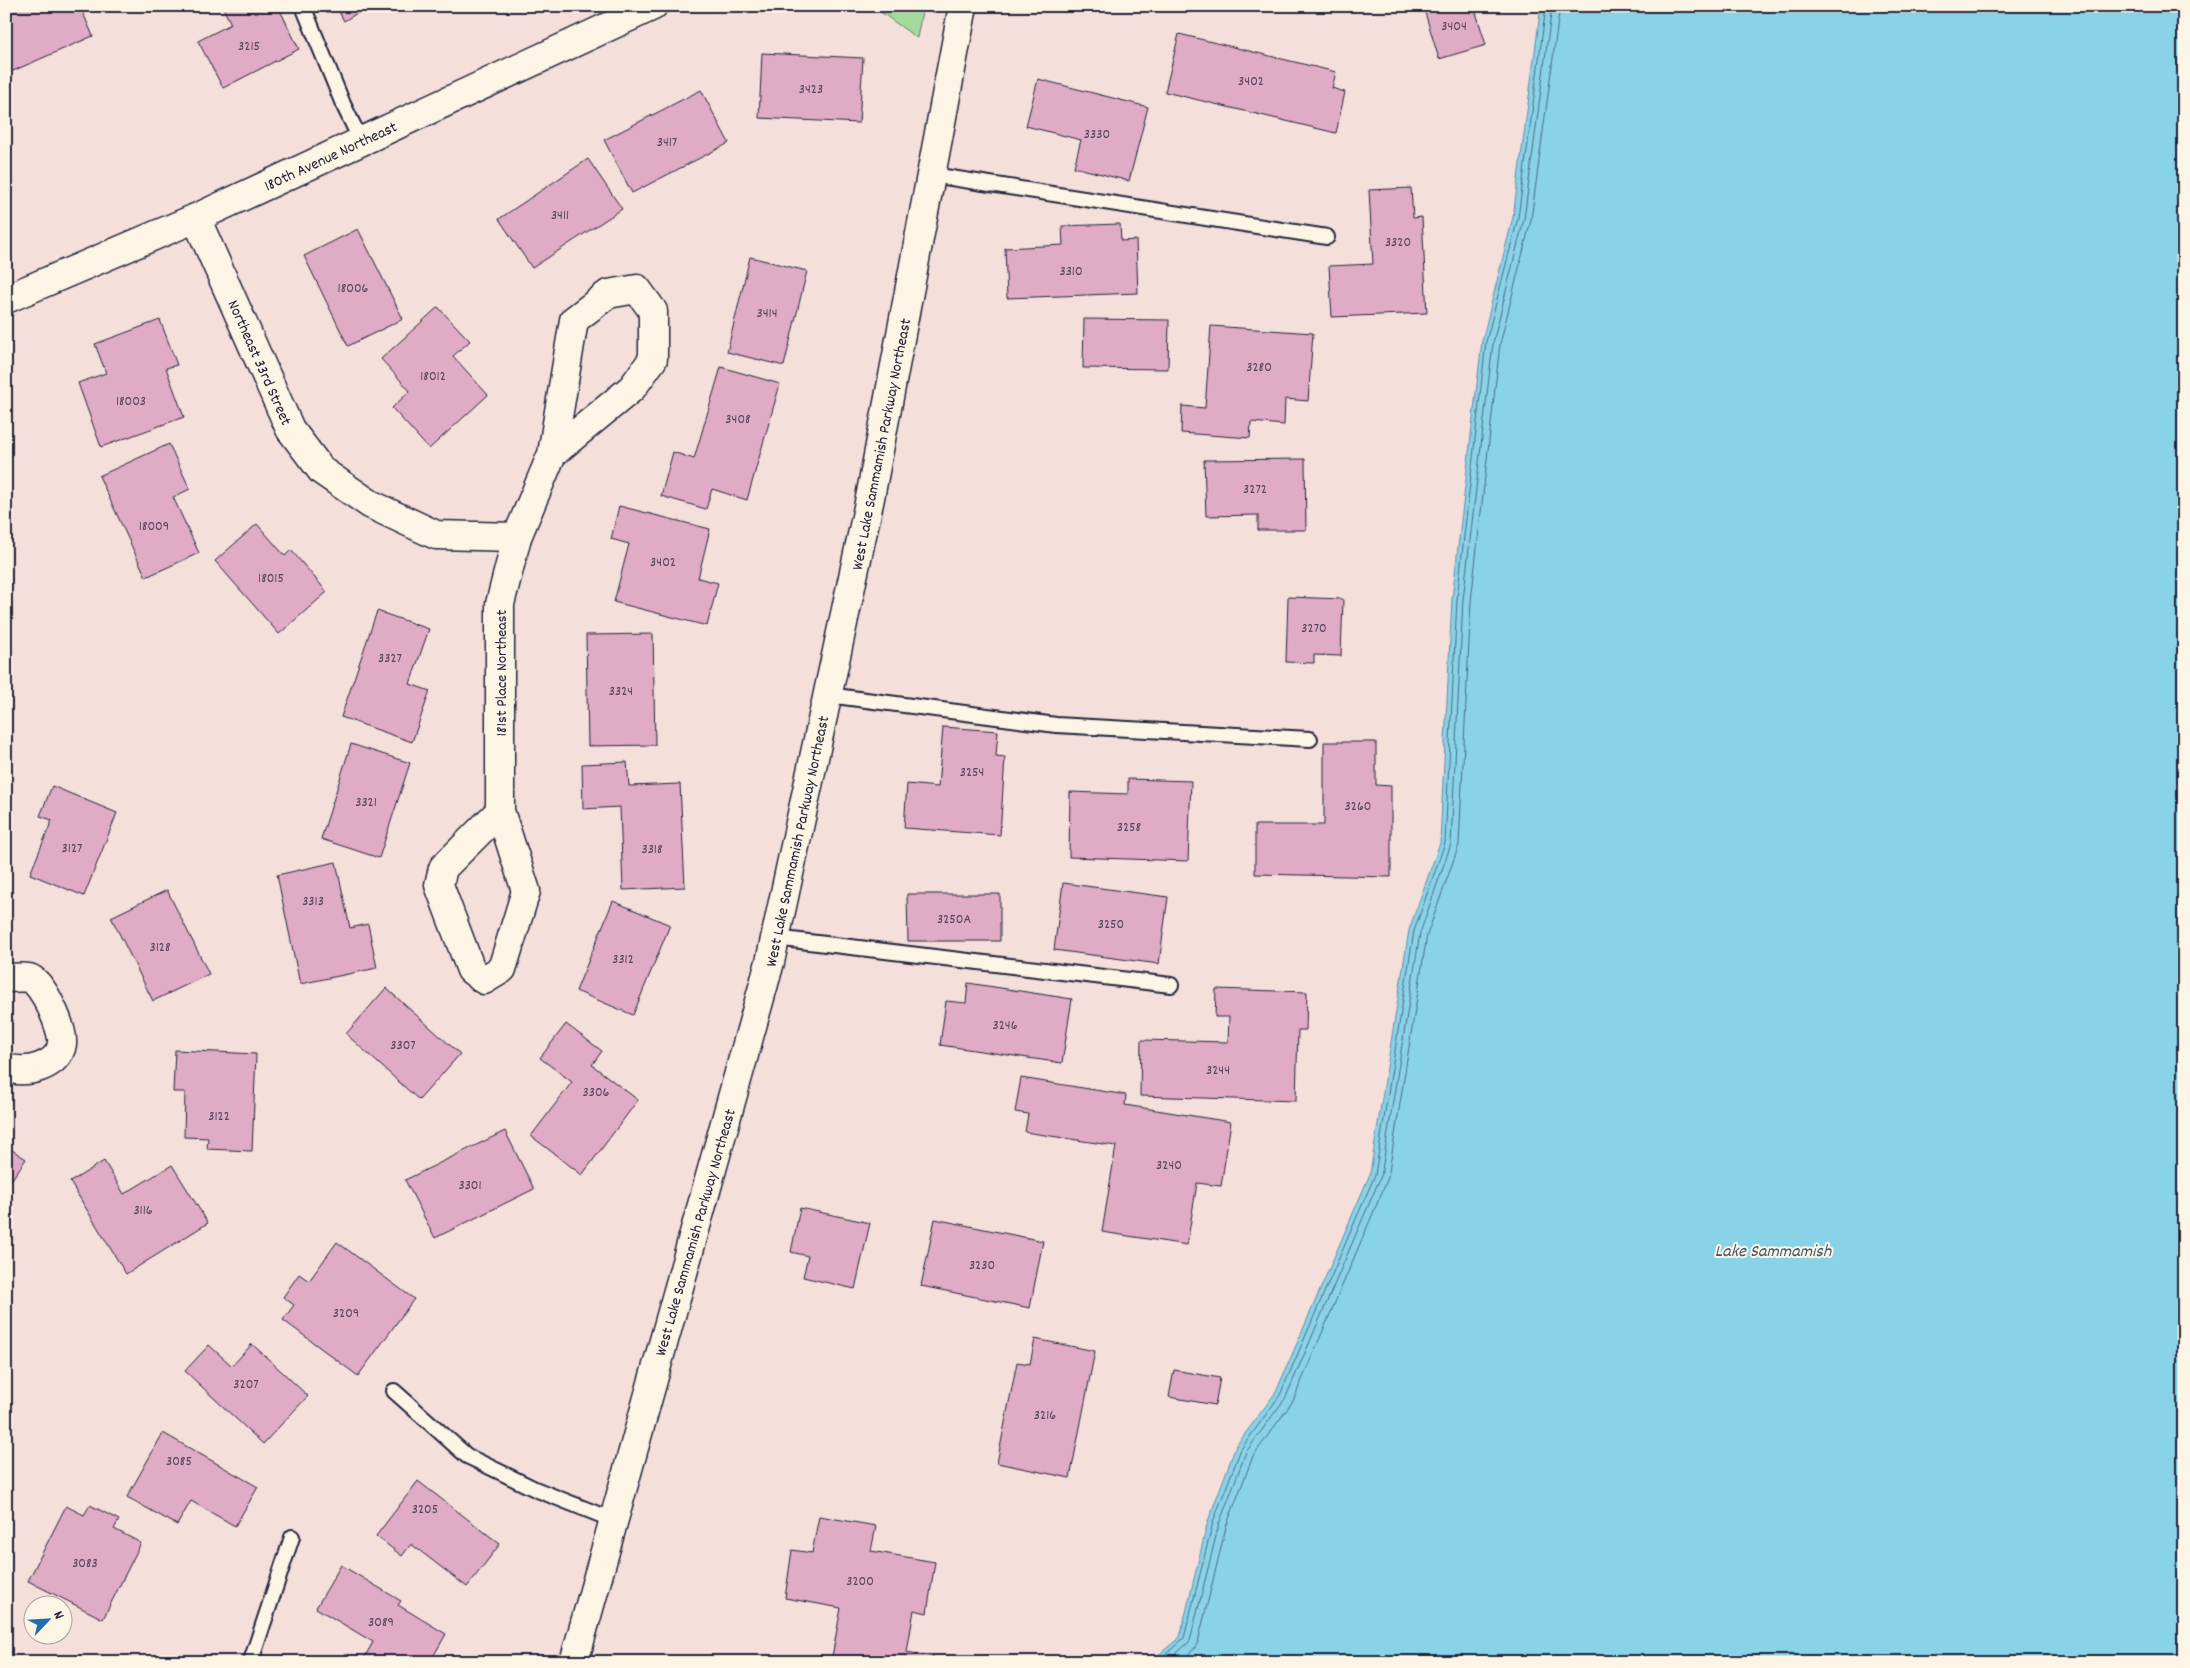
<svg xmlns="http://www.w3.org/2000/svg" width="2190" height="1668" font-family="Dekko,sans-serif">
<style>
.green{fill:#a4d99c;stroke:#637e6c}
.water{fill:#89d3e9;stroke:#608ca3}
.lines{fill:none;stroke-linecap:round;stroke-linejoin:round}
.shore{stroke:#4b6981;stroke-width:1}
.building{fill:#e0abc4;stroke:#22223b}
.service-casing{stroke:#22223b;stroke-width:18}
.minor-casing{stroke:#22223b;stroke-width:31}
.secondary-casing{stroke:#22223b;stroke-width:31}
.service{stroke:#fcf5e5;stroke-width:14}
.minor{stroke:#fcf5e5;stroke-width:28}
.secondary{stroke:#fcf5e5;stroke-width:28}
.labels{text-anchor:middle;stroke-width:4;stroke-linejoin:round;paint-order:stroke}
.number-label{font-size:14px;fill:#52445d}
.street-label{font-size:16px;fill:#22223b;stroke:#fcf5e5}
.water-label{font-size:18px;font-style:italic;fill:#41576f;stroke:#fcf5e5}
</style>
<rect width="100%" height="100%" fill="#f4dfdb"/>
<filter id="ink" filterUnits="userSpaceOnUse"><feTurbulence type="fractalNoise" baseFrequency=".02" numOctaves="2"/><feDisplacementMap in="SourceGraphic" scale="10" xChannelSelector="R" yChannelSelector="G"/><feConvolveMatrix kernelMatrix="1 2 1 2 8 2 1 2 1" color-interpolation-filters="sRGB"/></filter>
<g filter="url(#ink)">
<path class="green" d="M872,6H923L917,38Z"/>
<path class="water" d="M1541,6H2184V1662H1150L1180,1637L1208,1521L1236,1446L1276,1392L1370,1174L1409,930L1440,843L1452,599L1482,341L1513,217Z"/>
<g class="lines">
<g class="shore">
<path d="M1157,1662L1184,1638L1213,1522L1241,1449L1280,1395L1375,1175L1414,931L1445,843L1457,599L1486,342L1518,218L1546,6"/>
<path d="M1167,1662L1190,1641L1219,1524L1246,1452L1286,1397L1381,1176L1420,933L1451,844L1463,600L1493,343L1524,219L1552,6"/>
<path d="M1179,1662L1194,1649L1198,1642L1226,1527L1253,1456L1293,1401L1388,1178L1427,935L1459,845L1471,601L1500,344L1531,220L1560,6"/>
</g>
</g>
<g class="building">
<path d="M15,6H80L93,36L6,74V10Z"/>
<path d="M227,6H278L299,49L223,88L198,41L231,24L223,8Z"/>
<path d="M336,6H369L344,21Z"/>
<path d="M1423,6H1474L1486,45L1439,59Z"/>
<path d="M1179,34L1336,72L1332,88L1345,92L1336,133L1165,92Z"/>
<path d="M762,53L863,58L859,123L759,118Z"/>
<path d="M1038,79L1148,107L1129,181L1074,167L1081,140L1026,126Z"/>
<path d="M701,90L729,143L632,193L604,140Z"/>
<path d="M588,159L622,209L532,268L499,219Z"/>
<path d="M1411,188L1413,218L1422,217L1427,313L1332,317L1329,266L1373,264L1369,190Z"/>
<path d="M1120,224L1121,241L1136,240L1138,293L1007,298L1005,248L1063,245L1062,226Z"/>
<path d="M358,229L403,319L348,346L304,256Z"/>
<path d="M750,257L807,271L784,366L727,352Z"/>
<path d="M438,307L470,341L453,356L488,395L429,449L392,408L410,391L381,359Z"/>
<path d="M1084,319L1169,320L1168,369L1083,368Z"/>
<path d="M160,320L177,365L166,368L184,417L101,447L78,383L106,373L95,344Z"/>
<path d="M1211,326L1313,333L1308,401L1285,399L1284,425L1251,422L1250,438L1181,433L1182,406L1205,408Z"/>
<path d="M721,367L780,384L747,500L712,489L706,509L661,496L673,452L694,459Z"/>
<path d="M169,444L190,489L173,497L199,553L146,577L99,476Z"/>
<path d="M1305,459L1306,530H1258V515L1206,516L1204,460Z"/>
<path d="M619,506L710,529L698,578L718,583L707,626L614,602L629,544L611,539Z"/>
<path d="M257,524L285,556L291,550L327,592L279,634L215,561Z"/>
<path d="M1288,597L1343,599L1341,656L1314,655V663L1286,662Z"/>
<path d="M377,611L429,629L410,684L430,691L412,742L341,717Z"/>
<path d="M653,634L655,745L588,746L586,635Z"/>
<path d="M943,727L998,731L996,756L1005,757L1000,835L904,828L907,784L938,787Z"/>
<path d="M1324,742H1376V785L1391,786V877L1255,874V825H1324Z"/>
<path d="M351,744L410,763L379,858L321,839Z"/>
<path d="M627,762L629,786L680,784L685,887L623,890L620,807L583,809L582,764Z"/>
<path d="M1128,779L1191,781L1188,861L1069,857L1070,792L1128,794Z"/>
<path d="M52,786L117,813L84,896L30,874L52,820L40,816Z"/>
<path d="M336,862L350,928L368,924L377,968L300,984L277,875Z"/>
<path d="M1063,883L1168,897L1159,964L1054,950Z"/>
<path d="M167,890L209,974L153,1001L111,917Z"/>
<path d="M907,894H1000V941H908Z"/>
<path d="M613,901L670,925L633,1015L576,991Z"/>
<path d="M968,983L1072,999L1062,1063L940,1045L946,1001L966,1003Z"/>
<path d="M386,988L460,1054L419,1100L346,1034Z"/>
<path d="M1216,989L1307,992L1306,1030H1298L1296,1101L1140,1096L1141,1040L1228,1042L1229,1017H1215Z"/>
<path d="M566,1024L602,1051L592,1065L638,1100L582,1175L531,1136L572,1082L540,1058Z"/>
<path d="M175,1050L256,1054L252,1151L207,1149L208,1138L184,1137L185,1092H173Z"/>
<path d="M1021,1078L1126,1095L1125,1105L1231,1122L1221,1186L1197,1183L1187,1245L1102,1232L1116,1146L1025,1132L1028,1114L1015,1112Z"/>
<path d="M505,1131L534,1189L435,1238L405,1180Z"/>
<path d="M6,1146L26,1159L6,1188Z"/>
<path d="M104,1161L124,1194L172,1165L208,1223L126,1274L70,1182Z"/>
<path d="M800,1208L870,1223L855,1289L803,1277L808,1256L791,1252Z"/>
<path d="M935,1219L1043,1241L1030,1308L921,1286Z"/>
<path d="M337,1242L414,1299L358,1376L283,1320L294,1305L283,1297L299,1274L309,1281Z"/>
<path d="M1035,1339L1095,1351L1070,1478L997,1463L1017,1362L1030,1364Z"/>
<path d="M252,1344L308,1396L263,1444L185,1371L209,1345L232,1366Z"/>
<path d="M1174,1370L1220,1378L1215,1405L1169,1397Z"/>
<path d="M163,1433L258,1487L235,1526L191,1501L177,1525L127,1497Z"/>
<path d="M418,1481L500,1544L467,1587L411,1544L402,1556L376,1536Z"/>
<path d="M90,1505L119,1520L114,1529L141,1543L103,1619L28,1581L66,1506L84,1515Z"/>
<path d="M819,1516L876,1526L871,1551L935,1562L927,1613L914,1610L907,1652L934,1657L933,1662H831L841,1608L785,1598L792,1550L812,1553Z"/>
<path d="M341,1565L401,1601L398,1605L446,1634L430,1662H362L373,1642L316,1608Z"/>
</g>
<g class="lines">
<g class="service-casing">
<g id="service">
<path d="M303,6L343,104L361,141"/>
<path d="M932,175L1327,237"/>
<path d="M828,695L1056,725L1310,739"/>
<path d="M775,938L1171,985"/>
<path d="M394,1391L467,1456L535,1489L613,1520"/>
<path d="M253,1662L252,1658L292,1537"/>
</g>
</g>
<g class="minor-casing">
<g id="minor">
<path d="M196,218L290,429L322,471L370,504L436,535L517,537"/>
<path d="M6,299L196,218L653,6"/>
<path d="M500,811L526,891L502,969L484,980L471,970L439,885L443,868L500,811V604L517,537L552,454L574,320L608,294L637,289L653,311V359L632,388L552,454"/>
<path d="M6,978C13,978 23,977 29,978C43,982 64,1030 62,1044C59,1066 24,1076 6,1067"/>
</g>
</g>
<g class="secondary-casing">
<path id="secondary" d="M574,1662L770,962L870,498L963,6"/>
</g>
<use href="#service" class="service"/>
<use href="#minor" class="minor"/>
<use href="#secondary" class="secondary"/>
</g>
</g>
<g class="labels">
<g class="number-label">
<text x="1454" y="30">3404</text>
<text x="249" y="50">3215</text>
<text x="1251" y="85">3402</text>
<text x="811" y="93">3423</text>
<text x="1097" y="138">3330</text>
<text x="667" y="146">3417</text>
<text x="560" y="219">3411</text>
<text x="1398" y="246">3320</text>
<text x="1071" y="275">3310</text>
<text x="353" y="292">18006</text>
<text x="767" y="317">3414</text>
<text x="1259" y="371">3280</text>
<text x="433" y="380">18012</text>
<text x="131" y="405">18003</text>
<text x="738" y="423">3408</text>
<text x="1255" y="493">3272</text>
<text x="154" y="530">18009</text>
<text x="663" y="566">3402</text>
<text x="271" y="582">18015</text>
<text x="1314" y="632">3270</text>
<text x="390" y="662">3327</text>
<text x="621" y="695">3324</text>
<text x="972" y="776">3254</text>
<text x="366" y="806">3321</text>
<text x="1358" y="810">3260</text>
<text x="1129" y="831">3258</text>
<text x="72" y="852">3127</text>
<text x="652" y="853">3318</text>
<text x="313" y="905">3313</text>
<text x="954" y="923">3250A</text>
<text x="1111" y="928">3250</text>
<text x="160" y="951">3128</text>
<text x="623" y="963">3312</text>
<text x="1005" y="1029">3246</text>
<text x="403" y="1049">3307</text>
<text x="1218" y="1074">3244</text>
<text x="596" y="1096">3306</text>
<text x="219" y="1120">3122</text>
<text x="1169" y="1169">3240</text>
<text x="470" y="1189">3301</text>
<text x="143" y="1214">3116</text>
<text x="982" y="1269">3230</text>
<text x="346" y="1317">3209</text>
<text x="246" y="1388">3207</text>
<text x="1045" y="1419">3216</text>
<text x="179" y="1465">3085</text>
<text x="425" y="1513">3205</text>
<text x="85" y="1567">3083</text>
<text x="860" y="1585">3200</text>
<text x="381" y="1626">3089</text>
</g>
<g class="street-label">
<text transform="translate(330 155) rotate(-25)" y="6">180th Avenue Northeast</text>
<text transform="translate(261 362) rotate(66)" y="6">Northeast 33rd Street</text>
<text transform="translate(880 444) rotate(-79)" y="6">West Lake Sammamish Parkway Northeast</text>
<text transform="translate(500 673) rotate(-90)" y="6">181st Place Northeast</text>
<text transform="translate(796 841) rotate(-78)" y="6">West Lake Sammamish Parkway Northeast</text>
<text transform="translate(694 1232) rotate(-74)" y="6">West Lake Sammamish Parkway Northeast</text>
</g>
<g class="water-label">
<text x="1773" y="1256">Lake Sammamish</text>
</g>
</g>
<rect width="2190" height="1668" fill="none" stroke="#fcf5e5" stroke-width="25"/>
<rect x="12" y="12" width="2165" height="1643" fill="none" stroke="#22223b" stroke-width="2" filter="url(#ink)"/>
<g transform="translate(48 1620) rotate(65)"><circle r="24" fill="#fcf5e5" stroke="#a5a1a1"/>
<path d="M0-4L9 19L0 12L-9 19Z" fill="#1f6fb2"/>
<text y="-8" font-size="14" font-weight="bold" text-anchor="middle" fill="#22223b">N</text>
</g>
</svg>
